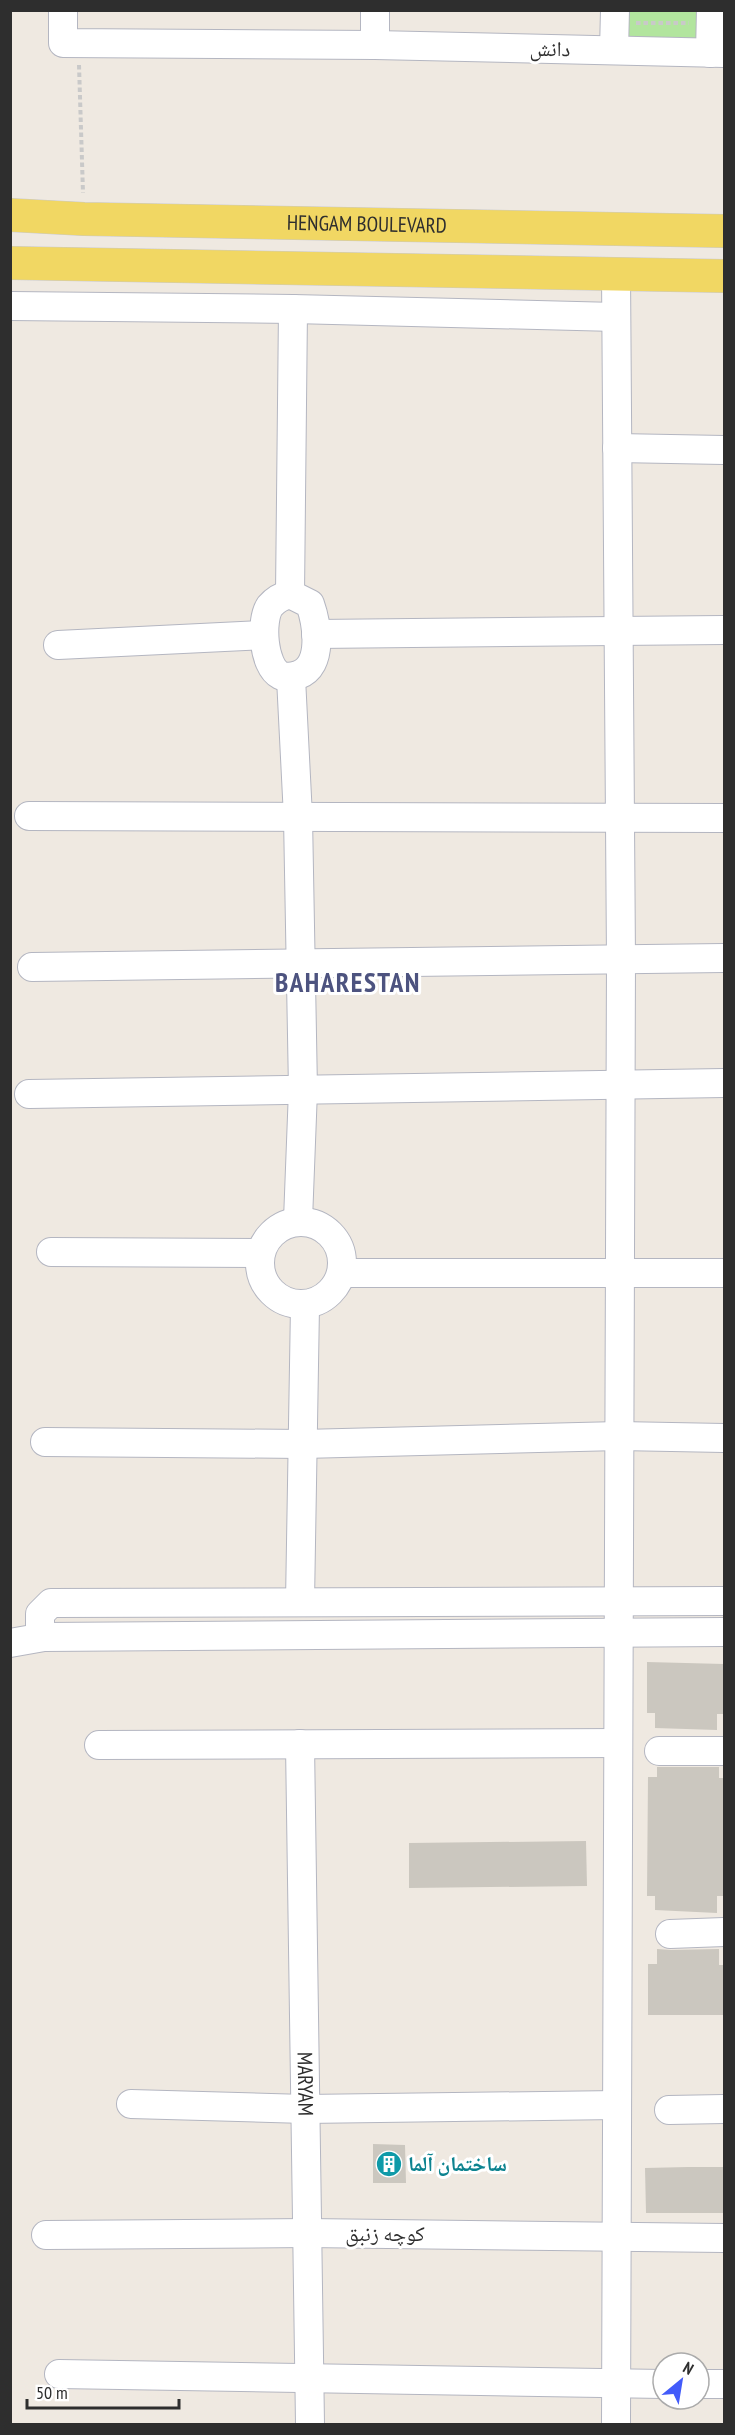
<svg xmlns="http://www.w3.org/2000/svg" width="735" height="2435" font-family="'PT Sans Narrow','Noto Naskh Arabic',sans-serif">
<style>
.green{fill:#b2e59e}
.building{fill:#cbc7bf}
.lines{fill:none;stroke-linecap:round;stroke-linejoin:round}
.minor-casing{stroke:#b4b6c1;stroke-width:30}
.major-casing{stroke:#c9c9c9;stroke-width:34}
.path{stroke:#c9c9c9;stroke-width:4;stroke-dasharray:4.5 3;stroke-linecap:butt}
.minor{stroke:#fff;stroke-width:28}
.major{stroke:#f1d763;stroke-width:33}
.labels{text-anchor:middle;stroke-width:6;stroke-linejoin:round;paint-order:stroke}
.street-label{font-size:21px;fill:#2e2e2e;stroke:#fff}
.culture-label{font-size:21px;font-weight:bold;fill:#0d838f;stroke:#fff;text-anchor:start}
.district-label{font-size:27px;font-weight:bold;letter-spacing:1.5px;fill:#4d537f;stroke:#fff}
</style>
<rect width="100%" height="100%" fill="#efe9e1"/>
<path class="green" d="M623,11H708L706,48L625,51Z"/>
<g class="building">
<path d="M647,1662L724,1664V1714H717V1730L655,1728V1713H647Z"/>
<path d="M657,1767H719V1778H724V1896H717V1913L655,1910V1896H647L648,1777H657Z"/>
<path d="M586,1841L587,1886L409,1888V1843Z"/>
<path d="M657,1949L671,1950L719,1949V1965H724V2015H648V1964H657Z"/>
<path d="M373,2144L405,2145L406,2183H373Z"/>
<path d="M688,2167H724V2213H646L645,2168Z"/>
</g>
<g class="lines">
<g class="minor-casing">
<g id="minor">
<path d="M63,10V43L375,45L724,53"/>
<path d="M375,45V10"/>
<path d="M614,50L615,10"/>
<path d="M710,53L711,10"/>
<path d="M616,274L621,960L616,2424"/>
<path d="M10,306L293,309L616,317"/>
<path d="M617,448L724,450"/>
<path d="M290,594L293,309"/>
<path d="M290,594L310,604C317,624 324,666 298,675C292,677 286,678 280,675C263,666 260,620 270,606C276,599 282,596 290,594Z"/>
<path d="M316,634L724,630"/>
<path d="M58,645L264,635"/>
<path d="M291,678L298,817L303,1090L298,1220"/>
<path d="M29,816L724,818"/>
<path d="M32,967L724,958"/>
<path d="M29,1094L724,1083"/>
<circle cx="301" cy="1263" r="41"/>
<path d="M51,1252L259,1253"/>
<path d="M343,1273H724"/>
<path d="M45,1442L303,1444L619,1436L724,1438"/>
<path d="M300,1602L305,1306"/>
<path d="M44,1637L40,1626V1614L51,1603L724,1601"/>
<path d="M10,1643L44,1637L724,1632"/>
<path id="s1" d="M300,1744L310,2424"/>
<path d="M99,1745L618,1743"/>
<path d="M659,1751H724"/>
<path d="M670,1934L724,1932"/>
<path d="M131,2104L305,2109L617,2105"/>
<path d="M669,2110L724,2109"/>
<path d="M46,2235L307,2233L724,2238"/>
<path d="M59,2374L663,2384"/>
<path d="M699,2384H724"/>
</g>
</g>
<g class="major-casing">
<g id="major">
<path id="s2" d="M10,215L84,219L724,231"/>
<path d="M10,263L724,276"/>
</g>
</g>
<g class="path">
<path d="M636,23H689"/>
<path d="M79,65L83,193"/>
</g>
<use href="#minor" class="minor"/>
<use href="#major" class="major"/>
</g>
<defs>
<g id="building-disc" transform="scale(1.35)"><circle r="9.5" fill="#0f9aa8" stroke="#fff"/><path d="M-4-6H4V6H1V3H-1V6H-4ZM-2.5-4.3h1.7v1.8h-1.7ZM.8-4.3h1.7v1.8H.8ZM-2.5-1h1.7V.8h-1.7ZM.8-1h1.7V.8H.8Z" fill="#fff"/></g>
</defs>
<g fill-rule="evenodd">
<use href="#building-disc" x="389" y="2164"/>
</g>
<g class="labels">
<g class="street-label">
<text transform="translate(550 49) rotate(1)" y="7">دانش</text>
<text dy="7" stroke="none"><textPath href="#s2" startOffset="357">HENGAM BOULEVARD</textPath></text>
<text dy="7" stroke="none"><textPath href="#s1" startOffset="340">MARYAM</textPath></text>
<text x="385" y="2241">کوچه زنبق</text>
</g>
<g class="culture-label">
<text x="408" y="2171">ساختمان آلما</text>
</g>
<g class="district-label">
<text x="348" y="992">BAHARESTAN</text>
</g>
</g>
<rect width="735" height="2435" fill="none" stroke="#2e2e2e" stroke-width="24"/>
<g transform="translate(681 2381) rotate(30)"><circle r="28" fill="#ffffff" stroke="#ababab" stroke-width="1.5"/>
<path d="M0-4.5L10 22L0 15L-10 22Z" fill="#425bfa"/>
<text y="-9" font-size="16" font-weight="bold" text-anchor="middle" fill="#2e2e2e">N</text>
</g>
<path d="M27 2399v9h152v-9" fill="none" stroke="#2e2e2e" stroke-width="3"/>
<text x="36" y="2399" font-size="18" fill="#2e2e2e" stroke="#ffffff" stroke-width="4.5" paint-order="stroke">50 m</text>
</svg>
